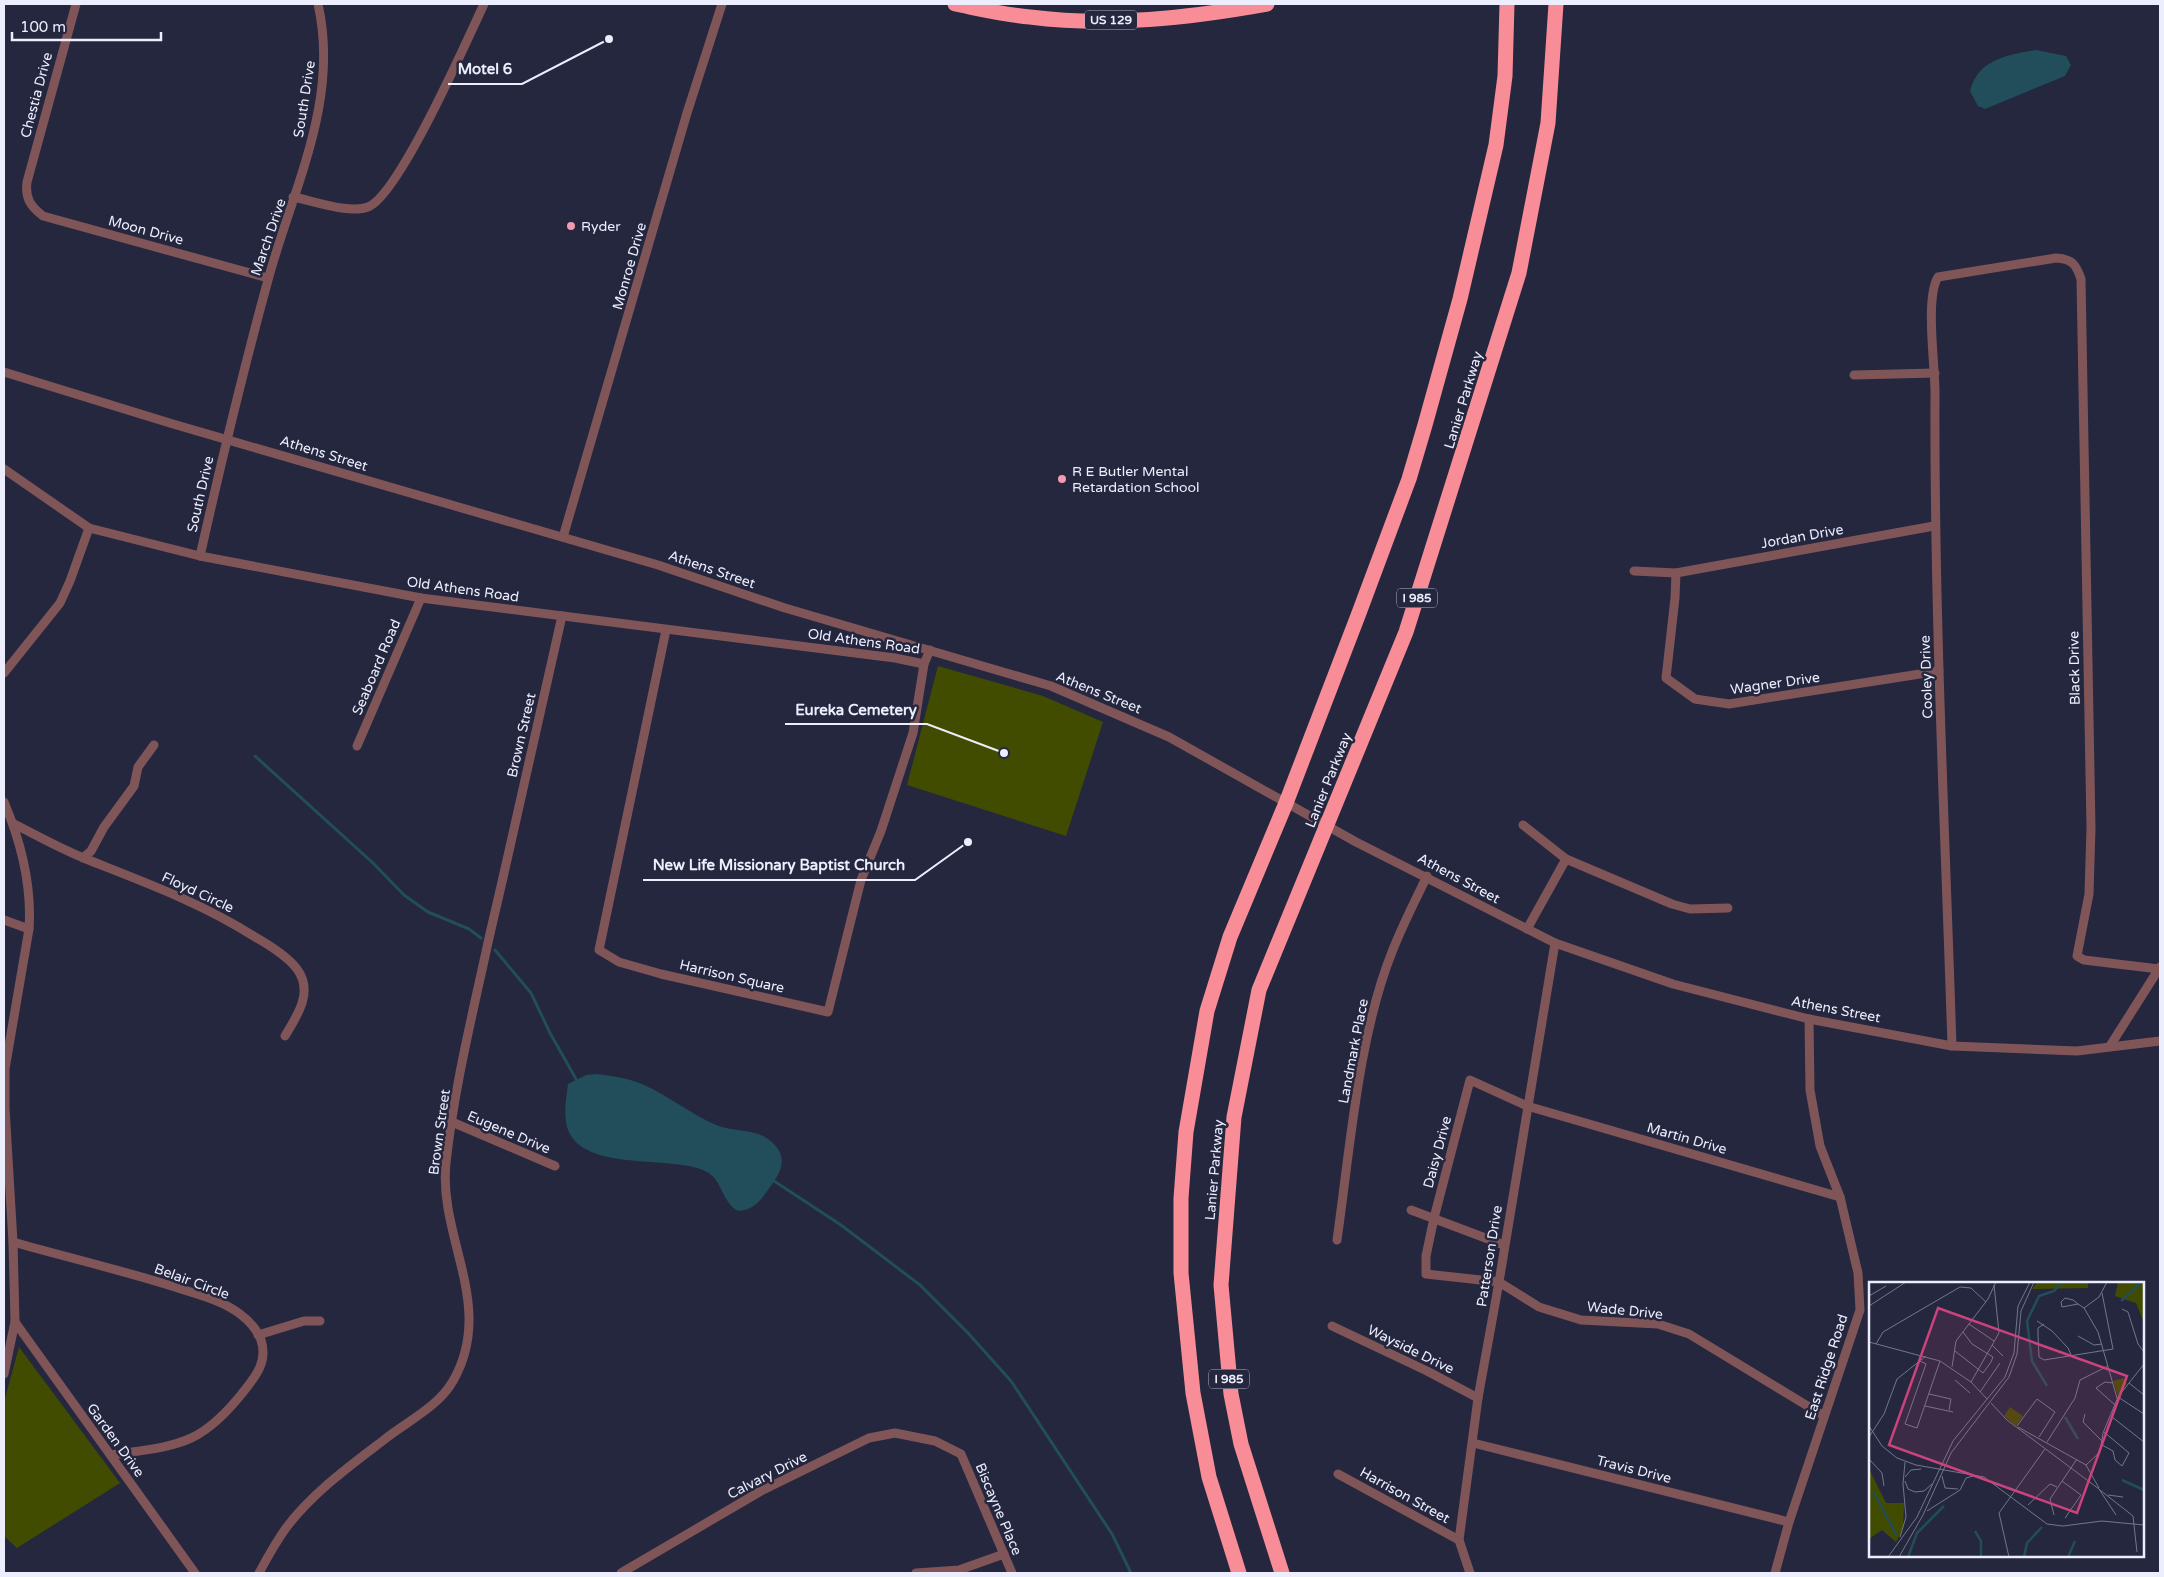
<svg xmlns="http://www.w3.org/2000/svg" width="2164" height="1577" font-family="'Varela Round',sans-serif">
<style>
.green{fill:#424c00}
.water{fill:#224d5a}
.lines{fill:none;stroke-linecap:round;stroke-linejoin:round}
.stream{stroke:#224d5a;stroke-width:3}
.street{stroke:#805558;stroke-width:9}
.highway{stroke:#f98d97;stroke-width:15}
.poi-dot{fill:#f29aaf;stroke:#24273e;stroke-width:2}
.labels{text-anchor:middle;stroke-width:5;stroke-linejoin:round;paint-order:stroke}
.shield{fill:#24273e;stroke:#b0b2c4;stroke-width:1}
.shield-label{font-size:12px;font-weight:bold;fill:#eceefe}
.street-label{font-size:14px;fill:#eceefe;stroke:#24273e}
.poi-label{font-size:14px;fill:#eceefe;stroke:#24273e;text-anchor:start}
.inset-river{fill:none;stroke:#224d5a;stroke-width:2.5}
.inset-road{fill:none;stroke:#74778b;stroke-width:1}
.view{fill:#ca437c;fill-opacity:0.15;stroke:#ca437c;stroke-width:2.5}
.inset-edge{fill:none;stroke:#eceefe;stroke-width:2.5}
.leader{fill:none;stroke:#eceefe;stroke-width:2}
.callout-dot{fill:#eceefe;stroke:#24273e;stroke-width:2}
.callout-label{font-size:15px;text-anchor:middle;font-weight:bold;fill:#eceefe;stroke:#24273e;stroke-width:5;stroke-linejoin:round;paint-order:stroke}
</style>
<rect width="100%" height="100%" fill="#24273e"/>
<g class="green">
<path d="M938,666L1043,696L1103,722L1066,836L907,785Z"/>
<path d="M19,1347L120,1483L17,1548L4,1536V1402Z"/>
</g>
<g class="water">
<path d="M2036,50L2066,56L2071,65L2065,76L1985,109L1978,106L1970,91C1978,59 2008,55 2036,50Z"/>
<path d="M597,1074C612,1076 628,1078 642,1084C668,1095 690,1114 716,1125C738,1134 762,1126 778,1149C787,1163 778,1176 770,1187C761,1200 754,1210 738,1211C722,1203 722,1178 705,1171C671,1155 584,1172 568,1130C563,1116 566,1099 568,1084L586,1075Z"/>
</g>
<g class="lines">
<g class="stream">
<path d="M255,756L373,863L404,895L428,912L469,929L481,938"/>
<path d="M495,950L531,993L550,1033L576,1079"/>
<path d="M774,1181L841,1225L920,1285L968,1333L1011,1381L1112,1534L1131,1573"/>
</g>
<g class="street">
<path d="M76,4L27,182C25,198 30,206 43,216L268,278"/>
<path d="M293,197C314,201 349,214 368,207C399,195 467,40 484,4"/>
<path d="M4,372L173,424L658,565L785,608L1051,686L1169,737L1356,842L1555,943L1673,984L1809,1019L1952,1046L2077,1051L2160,1041"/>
<path d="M1854,375L1935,373"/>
<path d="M4,469L89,528L200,556L421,598L895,658L924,664L930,650"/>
<path d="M563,537L687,113L722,4"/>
<path d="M200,556C221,463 243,371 268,280C293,188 340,101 318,4"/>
<path d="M1634,571L1676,573L1934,526"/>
<path d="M1676,573L1675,598L1666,678L1695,699L1729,704L1939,671"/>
<path d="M666,630L599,950L619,962L661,974L828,1012L861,880L881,831L913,733L924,664"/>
<path d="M4,673L60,603L70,581L89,528"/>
<path d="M357,746L421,598"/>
<path d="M4,802C21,842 32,885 29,929L5,1069V1108L13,1242L15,1322L4,1374"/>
<path d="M14,824C38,836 61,849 86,859C144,882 202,903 255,937C269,945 287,956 297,969C314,992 297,1016 285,1036"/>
<path d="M1523,825L1566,859L1672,904L1690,909L1728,908"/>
<path d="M83,858L91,851L104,827L134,786L138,767L154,745"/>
<path d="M4,920L29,929"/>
<path d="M1527,929L1566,859"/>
<path d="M1952,1046C1945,828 1934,610 1935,392C1935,364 1925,298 1938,277L2056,258C2072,259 2076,264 2081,279L2091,828L2089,894L2077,956L2084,960L2159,969"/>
<path d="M2110,1046L2160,967"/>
<path d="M452,1122L555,1166"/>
<path d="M1411,1210L1504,1245"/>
<path d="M1337,1240C1350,1150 1358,1037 1392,952C1402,926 1415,901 1427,876"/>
<path d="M13,1242C69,1258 126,1271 181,1289C200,1295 223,1301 240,1314C248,1320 257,1330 261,1340C268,1361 256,1376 244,1391C200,1447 178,1445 111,1455"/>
<path d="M15,1322L195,1573"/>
<path d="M1332,1326L1427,1371L1478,1398"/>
<path d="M258,1335L304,1321H320"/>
<path d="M1824,1416L1689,1334L1658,1324L1581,1320L1539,1307L1499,1282L1426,1274V1256L1434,1218L1470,1080L1527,1106L1840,1197"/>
<path d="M1473,1443L1789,1522"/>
<path d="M1338,1474L1459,1540"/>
<path d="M259,1573C267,1558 276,1542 286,1528C312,1493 351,1465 385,1439C408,1421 439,1406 453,1381C496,1306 438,1237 446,1163C454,1088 473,1012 489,938C514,831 538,724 562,616"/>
<path d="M621,1573L761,1491L869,1438L895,1433L935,1441L961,1454L1012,1573"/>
<path d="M916,1573L959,1570L1004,1554"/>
<path d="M1470,1573L1459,1540L1478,1398L1499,1282L1555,943"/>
<path d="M1775,1573L1789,1522L1860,1310L1858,1273L1840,1197L1820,1146L1810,1090L1809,1019"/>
</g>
<g class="highway">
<path d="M955,4C980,9 1005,15 1030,17C1109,27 1189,18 1267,4"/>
<path d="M1239,1573L1209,1477L1193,1393L1181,1273V1198L1186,1132L1207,1011L1230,937L1286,803L1359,613L1409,479L1425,425L1460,299L1496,145L1505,76L1507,4"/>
<path d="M1282,1573L1241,1444L1231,1394L1221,1285L1234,1117L1259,990L1406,632L1519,273L1548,123L1556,4"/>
</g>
</g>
<g class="poi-dot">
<circle cx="571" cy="226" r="5"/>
<circle cx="1062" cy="479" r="5"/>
</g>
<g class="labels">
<g class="shield">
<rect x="1085" y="10.5" width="52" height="19" rx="4"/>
<rect x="1397" y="588.5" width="40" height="19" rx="4"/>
<rect x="1209" y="1369.5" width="40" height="19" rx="4"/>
</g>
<g class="shield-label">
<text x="1111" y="24">US 129</text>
<text x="1417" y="602">I 985</text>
<text x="1229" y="1383">I 985</text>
</g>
<g class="street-label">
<text transform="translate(36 95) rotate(-75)" y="5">Chestia Drive</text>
<text transform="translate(304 99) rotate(-81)" y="5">South Drive</text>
<text transform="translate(146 230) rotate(15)" y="5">Moon Drive</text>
<text transform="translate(268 237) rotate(-71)" y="5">March Drive</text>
<text transform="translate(629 266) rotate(-74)" y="5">Monroe Drive</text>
<text transform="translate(1463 400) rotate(-73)" y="5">Lanier Parkway</text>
<text transform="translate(324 453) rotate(17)" y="5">Athens Street</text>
<text transform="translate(200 494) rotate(-77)" y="5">South Drive</text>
<text transform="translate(1802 536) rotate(-10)" y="5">Jordan Drive</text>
<text transform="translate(712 569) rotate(19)" y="5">Athens Street</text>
<text transform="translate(463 589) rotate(8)" y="5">Old Athens Road</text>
<text transform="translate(864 641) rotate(8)" y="5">Old Athens Road</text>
<text transform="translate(376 667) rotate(-67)" y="5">Seaboard Road</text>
<text transform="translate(2074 668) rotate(-91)" y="5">Black Drive</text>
<text transform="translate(1926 677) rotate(-92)" y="5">Cooley Drive</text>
<text transform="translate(1775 683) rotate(-8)" y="5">Wagner Drive</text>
<text transform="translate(1099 692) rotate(22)" y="5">Athens Street</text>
<text transform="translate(521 735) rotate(-77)" y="5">Brown Street</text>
<text transform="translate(1328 780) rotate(-68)" y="5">Lanier Parkway</text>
<text transform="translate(1459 878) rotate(28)" y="5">Athens Street</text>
<text transform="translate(198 892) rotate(25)" y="5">Floyd Circle</text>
<text transform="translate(732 976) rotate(13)" y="5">Harrison Square</text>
<text transform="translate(1836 1009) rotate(11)" y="5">Athens Street</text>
<text transform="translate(1353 1051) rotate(-79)" y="5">Landmark Place</text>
<text transform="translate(439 1132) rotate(-82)" y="5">Brown Street</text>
<text transform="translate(509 1132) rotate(23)" y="5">Eugene Drive</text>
<text transform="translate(1687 1138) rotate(16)" y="5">Martin Drive</text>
<text transform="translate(1437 1152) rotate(-75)" y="5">Daisy Drive</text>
<text transform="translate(1214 1170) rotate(-85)" y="5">Lanier Parkway</text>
<text transform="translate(1489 1256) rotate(-81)" y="5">Patterson Drive</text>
<text transform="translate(192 1281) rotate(20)" y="5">Belair Circle</text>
<text transform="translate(1625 1310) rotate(6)" y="5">Wade Drive</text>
<text transform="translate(1411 1349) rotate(26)" y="5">Wayside Drive</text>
<text transform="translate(1826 1367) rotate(-72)" y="5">East Ridge Road</text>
<text transform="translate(116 1440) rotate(54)" y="5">Garden Drive</text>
<text transform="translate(1634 1469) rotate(14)" y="5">Travis Drive</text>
<text transform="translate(767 1475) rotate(-27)" y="5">Calvary Drive</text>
<text transform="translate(1405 1495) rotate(29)" y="5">Harrison Street</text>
<text transform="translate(999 1509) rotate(67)" y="5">Biscayne Place</text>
</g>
<g class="poi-label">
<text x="581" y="231">Ryder</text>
<text x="1072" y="476">R E Butler Mental<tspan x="1072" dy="16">Retardation School</tspan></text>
</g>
</g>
<g transform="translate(1869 1282)">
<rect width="275" height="275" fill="#24273e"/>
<path d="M168,0H219V6L163,7ZM249,0H275V41L267,21L246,14ZM255,96L258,102L249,114L244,99ZM141,125L154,134L147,144L135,134ZM0,187L17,221H35L34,247L27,260L13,248L0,257Z" fill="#424c00"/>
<path class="inset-river" d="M252,19L273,0M178,104L163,79L158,39L170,14L185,9L193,0M196,135L209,157M253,198L275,208M4,209L28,254M106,249L112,259V275M39,275L48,251L75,224M155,275L158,261L173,245M199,275L206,259"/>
<path class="inset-road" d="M0,14L17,4M196,16L204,18L209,22L193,25L192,20ZM209,22L215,26L229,50L248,116M0,24L37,0M215,26L230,15L238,0M253,27L259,30L269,62L275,70M168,39L183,49L199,66L203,75M100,42L125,59M175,42L169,46V53L170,75L175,78L244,67L233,11M94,50L103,62L124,75L122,80M209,54L225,63L233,62M0,60L71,79L102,100L118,117M7,62L14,50L91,5L102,6L117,20M123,63L134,74M86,69L114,91L122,80M51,79L57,82L36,142L48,146L71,79M83,85L87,59L119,17L127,0M86,98L101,111M102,100L130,51L125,3M244,101L236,100L227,106L246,123M260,101L275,113M111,110L131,81M60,112L82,117L80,128M249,115L275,132M122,121L138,138L230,207L247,233M56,124L84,130M216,132L214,140L233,159M243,135L275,160M0,144L13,164L28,176L47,183L115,195L178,242L194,244L233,239L275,243M148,144L168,117L186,130L170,155M149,145L217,183L230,206M0,155L15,132L28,97L57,74M178,160L206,116L211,98L239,84M233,163L244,169L246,178L253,184L260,171L235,150M0,177L13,191L15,204M217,183L231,170L234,151L249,115L275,82M73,194L76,206L89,207M36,195L42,188L52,187M36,199L39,207L46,210L55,209L63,202M193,199L212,213L196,236M231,208L264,234L268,270M239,213L254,215M159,223L181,202L188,205M58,229L91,208L97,196L104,194M185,233L181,217L208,177M31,255L37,235L34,202L36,180M19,275L48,235L84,159L136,95L145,71L149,24L161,0M30,275L54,233L82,171L140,95L148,72L152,29L165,0M140,275L130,231L176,167"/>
<path class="view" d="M69,26L258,94L208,231L20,163Z"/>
<rect width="275" height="275" class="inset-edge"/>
</g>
<path class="leader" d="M609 39L522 84H448M1004 753L927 724H785M968 842L915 880H643"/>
<g class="callout-dot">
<circle cx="609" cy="39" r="5"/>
<circle cx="1004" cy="753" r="5"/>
<circle cx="968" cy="842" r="5"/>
</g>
<g class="callout-label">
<text x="485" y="74">Motel 6</text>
<text x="856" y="715">Eureka Cemetery</text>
<text x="779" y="870">New Life Missionary Baptist Church</text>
</g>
<rect width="2164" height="1577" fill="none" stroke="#eceefe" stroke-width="10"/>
<path d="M12 32v8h149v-8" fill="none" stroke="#eceefe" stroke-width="2.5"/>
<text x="20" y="32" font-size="15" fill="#eceefe" stroke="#24273e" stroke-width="4" paint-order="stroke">100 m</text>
</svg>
